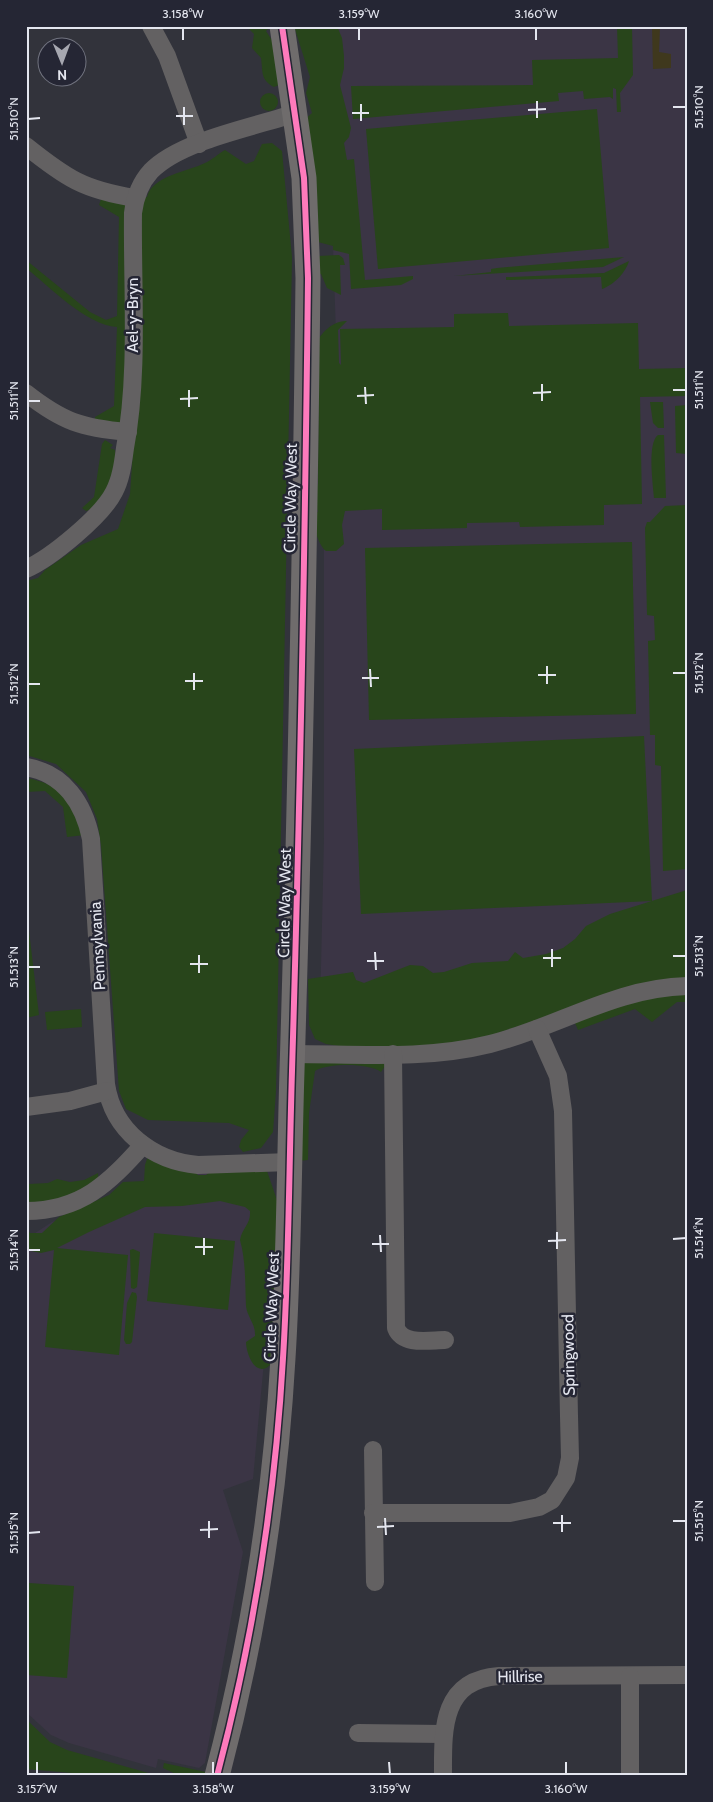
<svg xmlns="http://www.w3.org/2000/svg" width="713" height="1802" font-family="Cabin,sans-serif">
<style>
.education{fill:#3b3545}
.green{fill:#28451b}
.sand{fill:#3f381d}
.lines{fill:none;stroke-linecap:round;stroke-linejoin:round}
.street{stroke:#636162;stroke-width:18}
.secondary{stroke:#6f6c6c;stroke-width:25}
.cycleway-casing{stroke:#252634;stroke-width:9}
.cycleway{stroke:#fd7abc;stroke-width:6}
.ticks{fill:none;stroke:#e4e6ef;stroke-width:2}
.labels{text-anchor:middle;stroke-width:5;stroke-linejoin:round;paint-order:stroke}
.street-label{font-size:16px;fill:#e4e6ef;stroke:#252634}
.neatline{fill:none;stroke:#e4e6ef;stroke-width:2}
.ticks-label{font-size:12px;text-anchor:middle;fill:#e4e6ef}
</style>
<rect width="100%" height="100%" fill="#32333b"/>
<g class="education">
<path d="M302,26H687V933L320,1009L324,838V349L336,334L333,246L313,76Z"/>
<path d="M173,1171L253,1173L265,1351L253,1479L223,1490L243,1552L205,1763L199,1768L158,1759L156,1768L69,1743L51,1735L26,1712V1239L52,1222Z"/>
</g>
<g class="green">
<path d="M246,26H271L266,31L277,48L279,85L274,87C260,80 263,71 261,58L252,48L254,34Z"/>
<path d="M294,26H337L342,38L344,56V68L340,85L351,128L349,137L344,143L347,160L354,159L365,280L413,276V279L401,285L351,289L349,254L333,250V246L318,242L302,122L312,113L306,93L310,77Z"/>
<path d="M617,26H632L633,75L620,93L621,112H617L616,89L613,88V99L610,97L584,99L583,91L558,93L559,101L353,119L351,86L533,85L532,60L618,58Z"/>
<circle cx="269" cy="102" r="9"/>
<path d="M597,109L609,248L378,269L366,129Z"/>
<path d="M272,143L282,151L292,257L276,1091L273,1132L261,1148L243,1152L239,1147L241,1140L249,1130L229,1123L148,1120L126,1109L119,1091L101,846L97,819L86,792L56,764L26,755V581L38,578L45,570L81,545L118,529L130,494L134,435L95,428V417L114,406L117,327C86,325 50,287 26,268V260L90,312L106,320L117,316L119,217L99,205L103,193L135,198L147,197C153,175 187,172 205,163C212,160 218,154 225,150L246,164L254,161L262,144Z"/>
<path d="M339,255L343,258L345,265H340L341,295L327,288L321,274H318V256Z"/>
<path d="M624,257L603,267L454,276L491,272V269L497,268Z"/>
<path d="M629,261C626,272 614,285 602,289L601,277L506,280V277H512L604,273Z"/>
<path d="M508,313L509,326L638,323L639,369L687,368V396L640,397L642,504L604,505V525L520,527L519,522L467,523V528L382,530V509L345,511L342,525L344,544L336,551H326C317,544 311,521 318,511C312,501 312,494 318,484L319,338C325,329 336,320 347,321L338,330L339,363L341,365L340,329L454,327V314Z"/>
<path d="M650,402H663L664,428H658L653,423Z"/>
<path d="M687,405V454L676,453L675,406Z"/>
<path d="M658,435H664L666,498H654C653,484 647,443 658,435Z"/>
<path d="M105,440L113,445L110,448L115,450C118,469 107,506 86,511L82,508L94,497L102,444Z"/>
<path d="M687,505V869L663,871L661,766L655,765V735H650L648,641L655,640L654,616L647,615L645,528L647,522H650L665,506Z"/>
<path d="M632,542L636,714L369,720L365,548Z"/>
<path d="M644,736L652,901L361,914L354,749Z"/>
<path d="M26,778C64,784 70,804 85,835L67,837L63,807L45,791L26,792Z"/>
<path d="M687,890V1002H677L652,1022L635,1009L578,1030L569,1009L475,1041L419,1046L345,1047L326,1044L315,1039L309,1025L308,979L353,972L356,980L364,983L410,965L423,966L433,973L444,972L472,963L508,961L515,952L523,958L546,954L563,948L575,939L586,926L610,914Z"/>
<path d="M26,906L39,1015L26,1018Z"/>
<path d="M81,1009L82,1027L47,1030L45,1012Z"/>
<path d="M292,1054H393L381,1072C369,1063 328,1063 315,1071L309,1113L308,1160L290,1162Z"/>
<path d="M148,1156L191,1168L198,1175H206L215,1168L267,1171L279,1206L275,1359C272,1362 269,1367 266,1368C253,1374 246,1351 246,1342L255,1336C256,1324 247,1317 246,1306C245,1285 246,1261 240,1240C242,1228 251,1224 250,1211L245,1207L220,1201L182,1206L145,1207L89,1232L57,1248L128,1255L119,1355L45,1347L54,1250L41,1253L26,1250V1228L30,1233H42L59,1217L109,1195L123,1182L144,1181L145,1165Z"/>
<path d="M26,1170L29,1184L48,1183L57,1179L70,1182L84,1180L98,1173L99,1189L26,1211Z"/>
<path d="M154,1233L235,1241L228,1310L147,1301Z"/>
<path d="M133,1249L140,1252L137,1287L134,1289L131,1288L130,1250Z"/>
<path d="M132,1292L136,1293L137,1297L132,1342L130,1344H126L124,1340L127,1303Z"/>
<path d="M29,1583L74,1586L67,1678L26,1675Z"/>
<path d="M26,1719L50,1742L67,1750L159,1776H106L26,1769Z"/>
<path d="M164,1763L206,1772L205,1776H180L163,1768Z"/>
</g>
<path class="sand" d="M652,26H660L659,52L671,54V68L653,69Z"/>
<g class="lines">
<g class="street">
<path d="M151,26L167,56L199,144"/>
<path d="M26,146C66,178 84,190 135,198"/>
<path d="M26,393C63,422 82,428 128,432"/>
<path d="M26,569C51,558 102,516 114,492C121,479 123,463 125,448C139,374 132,288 133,213C135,197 140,183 151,171C181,140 255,127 296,113"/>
<path d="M26,767C64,773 84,804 91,839L106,1084C113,1131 153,1161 198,1165L290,1162"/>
<path d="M292,1054C358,1054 426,1060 490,1044C558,1027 614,988 687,986"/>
<path d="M393,1054L396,1328C403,1346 430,1340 445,1340"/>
<path d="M26,1107L70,1101L107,1091"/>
<path d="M26,1211C81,1211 109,1183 143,1145"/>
<path d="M373,1450L375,1582"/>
<path d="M373,1513H510L539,1507L552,1500L566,1478L570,1458L569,1416L563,1111L558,1076L537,1029"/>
<path d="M358,1733L443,1734"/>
<path d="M443,1776C443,1732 440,1680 499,1676L687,1675"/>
<path d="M630,1776V1676"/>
</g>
<path class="secondary" d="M217,1776C253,1640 275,1499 283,1358C289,1263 289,1167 292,1071C300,807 305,542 308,278L304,178L282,26"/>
<g class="cycleway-casing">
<path id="cycleway" d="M217,1776C253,1640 275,1499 283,1358C289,1263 289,1167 292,1071C300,807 305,542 308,278L304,178L282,26"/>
</g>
<use href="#cycleway" class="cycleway"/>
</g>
<path class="ticks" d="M183,28V40M359,28V40M536,28V40M537,101V118M361,104V121M184,107V125M673,107H686M528,110L546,109M352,113H369M176,116H193M28,119L40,118M542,384V401M365,387L366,404M189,390V407M673,390H686M533,393L551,392M357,396L374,395M180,399L198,398M28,401H40M547,666V684M370,669L371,687M194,673V690M673,673H686M538,675H556M362,678H379M185,681H203M28,684H40M552,949V967M375,952L376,970M199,955V973M673,956H686M543,958H561M367,961H384M190,964H208M28,967H40M557,1232V1249M380,1235L381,1252M204,1238V1255M673,1239L686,1238M548,1241L566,1240M372,1244H389M195,1247H213M28,1250H40M562,1515V1532M385,1518L386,1535M209,1521V1538M673,1521H686M553,1523H571M377,1527L394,1526M200,1530L218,1529M28,1533L40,1532M37,1762V1774M213,1762V1774M389,1762L390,1774M566,1762V1774"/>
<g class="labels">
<g class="street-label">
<text transform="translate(132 315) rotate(-90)" y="6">Ael-y-Bryn</text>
<text transform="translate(290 498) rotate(-89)" y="6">Circle Way West</text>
<text transform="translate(284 903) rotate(-89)" y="6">Circle Way West</text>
<text transform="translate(97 946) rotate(-93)" y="6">Pennsylvania</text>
<text transform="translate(271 1307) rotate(-88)" y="6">Circle Way West</text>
<text transform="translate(568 1355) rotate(-91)" y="6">Springwood</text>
<text transform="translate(520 1676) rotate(-1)" y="6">Hillrise</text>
</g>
</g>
<rect width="713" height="1802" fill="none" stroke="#252634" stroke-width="55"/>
<g transform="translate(62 62) rotate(179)"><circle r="24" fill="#252634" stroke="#71737f"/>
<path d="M0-4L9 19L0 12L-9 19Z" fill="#a6a7b0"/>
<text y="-8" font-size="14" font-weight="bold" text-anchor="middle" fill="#e4e6ef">N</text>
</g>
<rect x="28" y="28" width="658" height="1746" class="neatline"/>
<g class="ticks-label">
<text x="183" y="18">3.158°W</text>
<text x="359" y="18">3.159°W</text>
<text x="536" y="18">3.160°W</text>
<text transform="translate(699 107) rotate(-90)" y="4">51.510°N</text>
<text transform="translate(14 119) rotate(-90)" y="4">51.510°N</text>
<text transform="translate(699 390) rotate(-90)" y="4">51.511°N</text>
<text transform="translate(14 401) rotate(-90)" y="4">51.511°N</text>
<text transform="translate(699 673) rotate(-90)" y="4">51.512°N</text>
<text transform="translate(14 684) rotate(-90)" y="4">51.512°N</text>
<text transform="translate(699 956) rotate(-90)" y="4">51.513°N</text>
<text transform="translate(14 967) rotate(-90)" y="4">51.513°N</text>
<text transform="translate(699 1238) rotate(-90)" y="4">51.514°N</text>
<text transform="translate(14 1250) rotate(-90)" y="4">51.514°N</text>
<text transform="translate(699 1521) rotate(-90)" y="4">51.515°N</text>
<text transform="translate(14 1533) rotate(-90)" y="4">51.515°N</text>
<text x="37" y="1793">3.157°W</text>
<text x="213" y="1793">3.158°W</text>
<text x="390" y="1793">3.159°W</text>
<text x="566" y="1793">3.160°W</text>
</g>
</svg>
